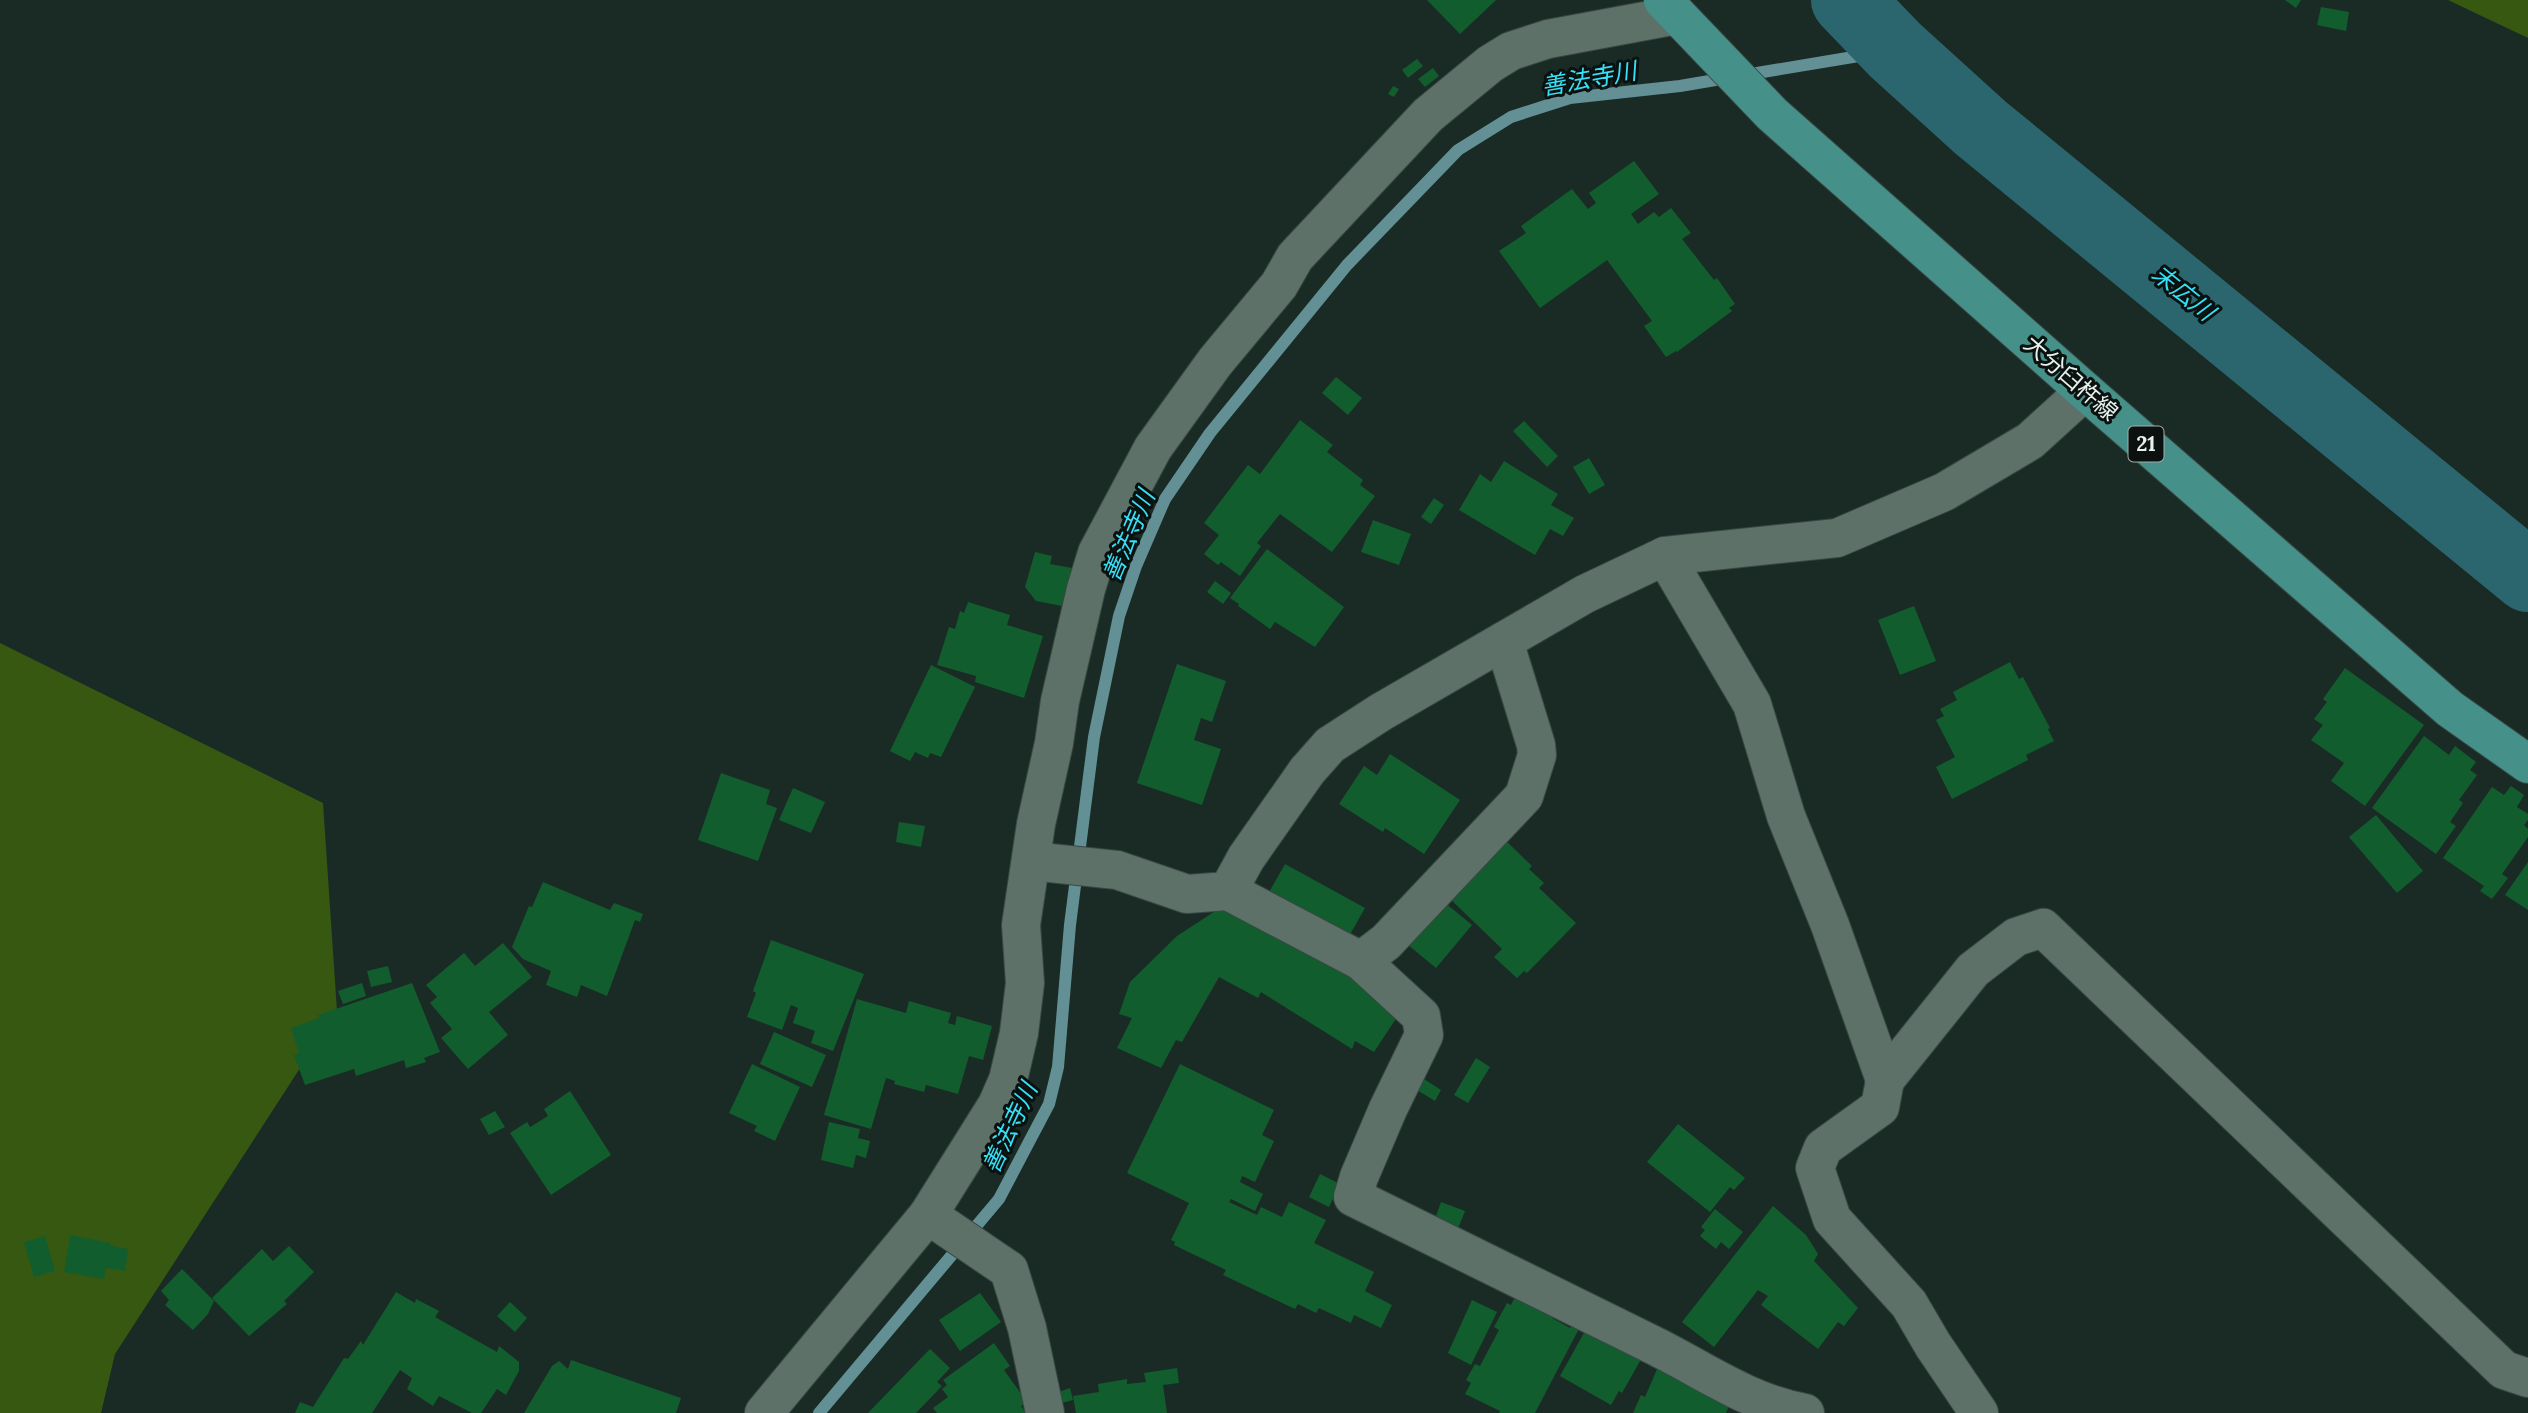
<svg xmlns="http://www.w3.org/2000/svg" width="2528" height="1413" font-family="Lora,'Noto Sans JP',serif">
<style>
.forest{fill:#375811}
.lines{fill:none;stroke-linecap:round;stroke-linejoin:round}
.stream{stroke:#639095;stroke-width:12}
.river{stroke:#2b666f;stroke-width:72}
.building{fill:#125d2e}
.street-casing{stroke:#3a4844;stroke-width:40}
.primary-casing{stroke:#3a4844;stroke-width:40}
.street{stroke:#5d7169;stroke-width:38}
.primary{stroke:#45918a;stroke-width:38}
.labels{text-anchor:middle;stroke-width:6;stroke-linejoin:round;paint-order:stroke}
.shield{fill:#0a110f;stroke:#a4aeaa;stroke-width:2}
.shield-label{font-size:21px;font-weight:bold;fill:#e6f1ed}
.street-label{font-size:23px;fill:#e6f1ed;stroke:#0a110f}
.water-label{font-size:24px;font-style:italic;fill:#36e1f7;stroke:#0a110f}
</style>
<rect width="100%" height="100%" fill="#1a2b25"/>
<g class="forest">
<path d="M2448,0H2528V38Z"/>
<path d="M0,643L323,803L337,1011L115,1354L101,1413H0Z"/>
</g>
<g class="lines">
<g class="stream">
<path d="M1745,75L1895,50"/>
<path d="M819,1413L999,1199L1049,1104L1058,1067L1070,925L1094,737L1119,616L1136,566L1165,499L1210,433L1347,265L1458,150L1511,117L1570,98L1680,86L1727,78"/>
</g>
<path class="river" d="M1847,0L1895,50L1981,128L2528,576"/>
</g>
<g class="building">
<path d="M1427,0H1496L1460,34Z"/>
<path d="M2285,0H2301L2296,8Z"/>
<path d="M2321,7L2349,12L2346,31L2317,25Z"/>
<path d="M1417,59L1423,66L1408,78L1402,70Z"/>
<path d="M1433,68L1439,76L1425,87L1418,79Z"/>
<path d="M1393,86L1399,89L1394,97L1388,94Z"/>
<path d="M1634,161L1659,194L1631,214L1638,224L1654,212L1659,217L1671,208L1691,233L1682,239L1714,280L1717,278L1735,304L1729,308L1732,311L1677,352L1676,351L1666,357L1644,326L1652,321L1607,260L1540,308L1499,251L1526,233L1521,226L1572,189L1588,209L1596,203L1589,193Z"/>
<path d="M1336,377L1362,398L1348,415L1322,393Z"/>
<path d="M1300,420L1333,445L1327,452L1363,480L1360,485L1375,496L1332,552L1280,514L1257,543L1261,546L1240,576L1221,562L1218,565L1204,554L1219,535L1204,523L1248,465L1260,474Z"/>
<path d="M1524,421L1558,456L1547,467L1513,431Z"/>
<path d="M1589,458L1605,485L1589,494L1573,467Z"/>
<path d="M1504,461L1558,494L1551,505L1574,518L1563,536L1550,529L1535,555L1459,510L1480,474L1491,482Z"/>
<path d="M1434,498L1444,505L1431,524L1421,517Z"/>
<path d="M1373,520L1411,534L1399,565L1361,552Z"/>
<path d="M1267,549L1344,607L1315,647L1275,622L1270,629L1238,606L1239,604L1230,598Z"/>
<path d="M1035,552L1052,556L1050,564L1072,568L1062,606L1036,601L1025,587Z"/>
<path d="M1215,581L1231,593L1223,604L1207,592Z"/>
<path d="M968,602L1010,615L1007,625L1043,636L1024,698L975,682L976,676L937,665L949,627L955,629L960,611L964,613Z"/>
<path d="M1914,606L1936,661L1900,675L1878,620Z"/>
<path d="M2010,662L2019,679L2023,677L2050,728L2048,729L2054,741L2026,755L2028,760L1952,799L1936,767L1955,757L1936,720L1944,716L1940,709L1957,700L1953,692Z"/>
<path d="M1177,664L1226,681L1212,722L1201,718L1194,740L1221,749L1202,805L1137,783Z"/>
<path d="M931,665L975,687L941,757L930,753L928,758L915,752L910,761L890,751Z"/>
<path d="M2345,668L2424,725L2365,806L2331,781L2344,763L2311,740L2323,725L2314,719L2327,702L2323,699Z"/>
<path d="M2424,736L2449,755L2455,746L2476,762L2470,770L2477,775L2459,800L2463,803L2450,822L2456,826L2436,854L2372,808Z"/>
<path d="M1390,754L1460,800L1424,854L1385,828L1383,832L1339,804L1364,766L1377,775Z"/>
<path d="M721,773L770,790L766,804L777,808L758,861L698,840Z"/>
<path d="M2511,786L2524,795L2517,807L2528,814V820L2524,825L2528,829V837L2502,874L2508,878L2492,899L2480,891L2484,886L2443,858L2492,787L2504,795Z"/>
<path d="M793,788L825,802L811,833L779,820Z"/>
<path d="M2376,815L2423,871L2397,893L2349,837Z"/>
<path d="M899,822L925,826L921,847L896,842Z"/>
<path d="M1499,834L1532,866L1529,869L1544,883L1539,888L1576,923L1527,973L1524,971L1517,978L1494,957L1502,949L1443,892Z"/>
<path d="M2528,862V910L2505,895Z"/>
<path d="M1285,864L1365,908L1348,938L1268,894Z"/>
<path d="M543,882L610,910L614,903L643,914L640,922L635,920L607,996L581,985L577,997L546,985L551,971L523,959L512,947L529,906L532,907Z"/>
<path d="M1438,897L1472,925L1436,968L1402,940Z"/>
<path d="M1223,906L1334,964L1401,1011L1374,1052L1355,1041L1352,1049L1261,992L1258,998L1219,977L1182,1042L1176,1040L1161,1068L1117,1048L1132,1018L1119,1014L1130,982L1177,936Z"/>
<path d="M771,940L864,974L833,1051L811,1043L815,1031L793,1023L798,1008L791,1005L782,1030L747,1017L756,993L753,991Z"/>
<path d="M503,943L532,977L489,1012L508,1035L468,1069L441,1038L452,1029L430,1003L437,997L426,985L464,953L475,966Z"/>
<path d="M388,966L392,982L371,987L367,971Z"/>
<path d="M362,983L366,996L343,1004L338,991Z"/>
<path d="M412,983L440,1052L424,1058L426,1062L406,1068L404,1060L356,1076L354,1069L305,1085L294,1055L299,1053L291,1028L319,1018L318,1015Z"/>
<path d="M857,999L906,1013L909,1001L951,1013L948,1023L955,1025L957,1016L992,1026L983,1060L969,1056L958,1094L926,1085L924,1092L894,1084L895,1081L886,1078L871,1129L824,1115Z"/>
<path d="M774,1032L826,1055L812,1087L760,1064Z"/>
<path d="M1476,1058L1490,1067L1468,1103L1454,1095Z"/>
<path d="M752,1064L800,1087L775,1141L754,1131L757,1126L729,1113Z"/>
<path d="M1180,1064L1274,1110L1262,1135L1274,1141L1255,1182L1242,1176L1240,1182L1263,1194L1255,1211L1231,1199L1229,1202L1257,1215L1261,1207L1282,1217L1289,1202L1326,1220L1314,1243L1374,1272L1365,1291L1392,1305L1381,1328L1354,1315L1351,1323L1319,1308L1316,1313L1298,1304L1295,1309L1223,1275L1226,1270L1174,1245L1175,1242L1171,1240L1189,1203L1127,1173Z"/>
<path d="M1424,1079L1441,1090L1435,1101L1417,1090Z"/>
<path d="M570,1091L611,1155L551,1195L510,1133L527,1122L530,1127L548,1116L544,1109Z"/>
<path d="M495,1111L505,1127L489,1135L480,1119Z"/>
<path d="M829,1122L860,1129L858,1138L870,1141L866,1158L856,1155L853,1168L821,1160Z"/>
<path d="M1678,1124L1745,1178L1734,1190L1730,1187L1710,1212L1647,1162Z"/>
<path d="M1320,1174L1340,1184L1329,1207L1309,1197Z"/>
<path d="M1441,1202L1465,1211L1457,1231L1434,1222Z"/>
<path d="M1773,1206L1806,1235L1818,1254L1814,1261L1858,1308L1844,1326L1838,1322L1818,1349L1761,1305L1768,1296L1758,1290L1714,1347L1682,1322Z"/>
<path d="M1715,1209L1743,1232L1729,1249L1721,1242L1716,1249L1700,1236L1705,1230L1701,1227Z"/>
<path d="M70,1235L111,1243L110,1245L128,1249L125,1271L106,1268L104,1279L64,1272Z"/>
<path d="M45,1236L55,1271L34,1277L24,1242Z"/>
<path d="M289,1246L314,1272L284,1301L287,1304L249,1336L212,1298L262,1249L273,1261Z"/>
<path d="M182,1269L214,1301L208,1314L193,1330L165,1305L169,1300L161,1291Z"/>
<path d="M1519,1289L1557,1309L1552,1318L1570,1328L1575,1319L1582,1323L1535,1413H1499L1500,1411L1465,1394L1471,1383L1466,1380L1475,1364L1480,1366L1499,1330L1494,1327L1507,1303L1511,1305Z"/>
<path d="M396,1292L415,1303L416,1299L439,1311L435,1317L497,1352L499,1346L519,1362V1371L506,1395L497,1389L481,1413H472L439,1396L433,1406L407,1389L412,1378L400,1370L372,1413H295L300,1402L313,1407L344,1358L348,1359L361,1341L363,1345Z"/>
<path d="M980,1293L1001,1322L960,1351L939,1320Z"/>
<path d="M1472,1300L1497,1312L1471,1365L1448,1353Z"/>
<path d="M510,1302L527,1318L515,1332L497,1316Z"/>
<path d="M1590,1322L1644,1354L1622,1393L1619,1391L1611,1405L1560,1376Z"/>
<path d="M994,1343L1010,1366L1004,1370L1027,1402L1021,1406L1026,1413H937L933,1408L948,1397L942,1389L947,1385L943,1380Z"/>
<path d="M930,1349L950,1368L937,1382L942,1386L916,1413H868Z"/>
<path d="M571,1360L681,1398L676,1413H524L552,1366L559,1361L568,1369Z"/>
<path d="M1658,1367L1732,1399L1726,1413H1633L1641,1395L1645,1397Z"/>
<path d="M1177,1368L1179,1383L1163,1385L1167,1413H1076L1073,1396L1099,1392L1098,1384L1127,1379V1384L1146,1382L1144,1373Z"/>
<path d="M1070,1388L1073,1400L1058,1404L1056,1393Z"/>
</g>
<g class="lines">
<g class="street-casing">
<g id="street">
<path d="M1665,556L1752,704L1786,816L1830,925L1885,1080"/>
<path d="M1031,861L1117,870L1187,894L1228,891L1246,858L1307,771L1330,745L1381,712L1585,594L1665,556L1837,538L1944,492L2030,441L2085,391"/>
<path d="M1228,891L1361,961L1421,1016L1424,1035L1388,1109L1359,1177L1353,1197C1453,1247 1554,1296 1655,1346C1705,1371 1749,1403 1805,1413"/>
<path d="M1361,961L1386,942L1524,796L1537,755L1536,745L1504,641"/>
<path d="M928,1215L1009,1270L1027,1328L1045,1413"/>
<path d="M764,1413L928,1215L997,1105L1008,1080L1019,1033L1025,983L1021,925L1036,824L1054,743L1060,701L1086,589L1097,553L1153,448L1215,362L1279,285L1295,257L1428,115L1490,64L1511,51L1548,39L1677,15"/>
<path d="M1979,1413L1933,1345L1909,1304L1832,1219L1815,1168L1823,1148L1880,1107L1885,1080L1973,970L2016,937L2043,928L2504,1370L2528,1378"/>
</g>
</g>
<g class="primary-casing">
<path id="primary" d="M1663,0L1772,114L2085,391L2450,709L2528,764"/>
</g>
<use href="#street" class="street"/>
<use href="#primary" class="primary"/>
</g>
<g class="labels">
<rect class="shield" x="2128.5" y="426.5" width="35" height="35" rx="5"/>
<g class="shield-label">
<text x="2146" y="451">21</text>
</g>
<g class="street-label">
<text transform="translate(2071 378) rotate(41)" y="8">大分臼杵線</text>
</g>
<g class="water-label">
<text transform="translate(1589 79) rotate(-10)" y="8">善法寺川</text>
<text transform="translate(2183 293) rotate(39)" y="8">末広川</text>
<text transform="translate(1129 536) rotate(-67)" y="8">善法寺川</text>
<text transform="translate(1010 1128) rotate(-65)" y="8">善法寺川</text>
</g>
</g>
</svg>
